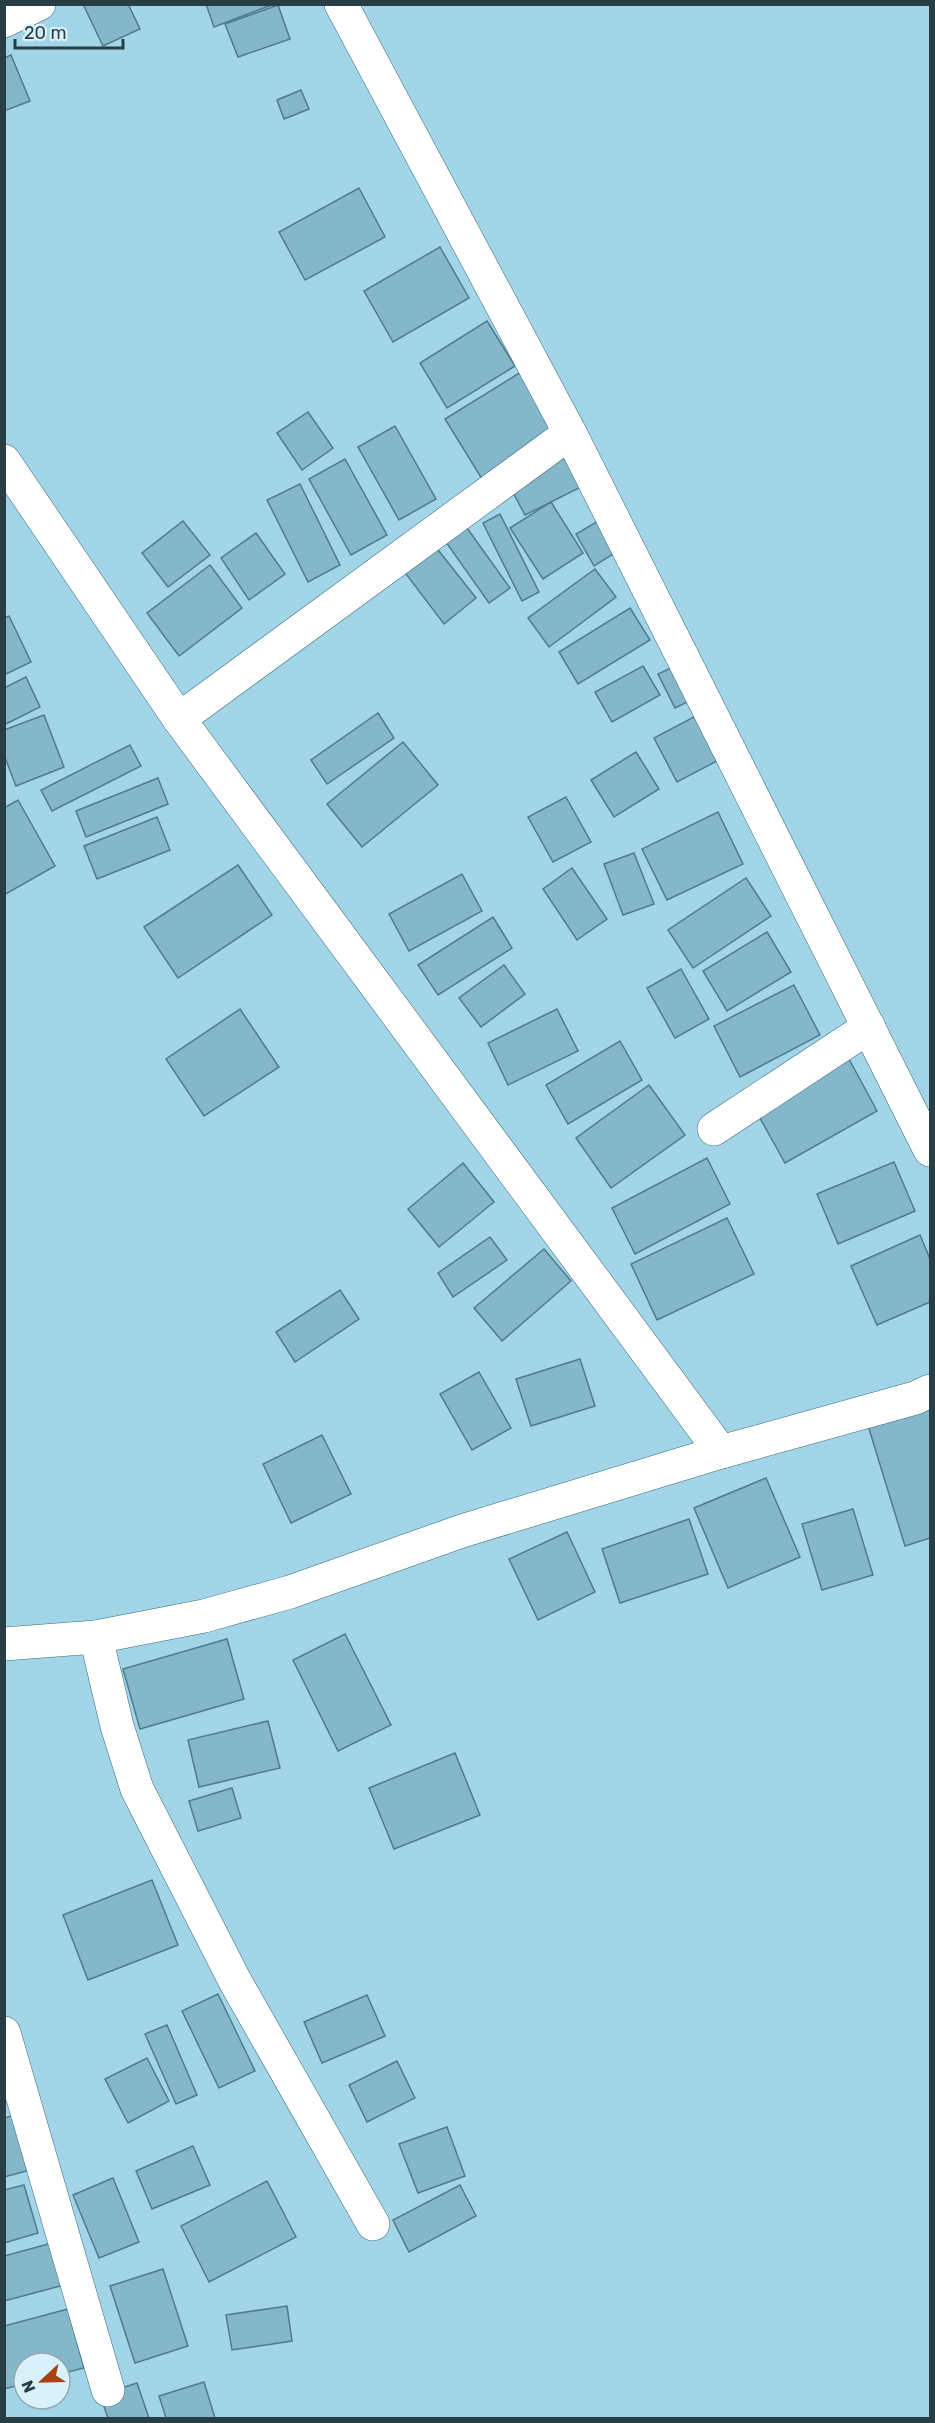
<svg xmlns="http://www.w3.org/2000/svg" width="935" height="2423" font-family="Rubik,sans-serif">
<style>
.building{fill:#84b7c9;stroke:#4c7d8e;stroke-width:1.5}
.lines{fill:none;stroke-linecap:round;stroke-linejoin:round}
.minor-casing{stroke:#386979;stroke-width:34}
.minor{stroke:#fff;stroke-width:33}
</style>
<rect width="100%" height="100%" fill="#a1d5e7"/>
<g class="building">
<path d="M83,4H128L140,29L103,46Z"/>
<path d="M206,4H274L214,27Z"/>
<path d="M278,5L290,39L238,57L225,24Z"/>
<path d="M11,55L30,101L4,111V58Z"/>
<path d="M301,90L309,109L284,119L277,100Z"/>
<path d="M359,188L385,237L305,280L279,232Z"/>
<path d="M440,247L469,298L393,342L364,291Z"/>
<path d="M487,321L515,366L447,408L420,363Z"/>
<path d="M521,372L558,432L482,479L445,419Z"/>
<path d="M308,412L333,448L302,470L277,433Z"/>
<path d="M395,426L436,499L399,520L358,447Z"/>
<path d="M571,453L587,484L525,515L509,485Z"/>
<path d="M345,459L387,535L351,555L309,479Z"/>
<path d="M300,484L340,565L308,582L267,500Z"/>
<path d="M551,502L583,553L543,579L510,528Z"/>
<path d="M500,514L539,592L522,601L483,523Z"/>
<path d="M600,520L618,551L594,566L576,534Z"/>
<path d="M183,521L210,555L168,587L142,553Z"/>
<path d="M462,521L510,588L489,603L441,535Z"/>
<path d="M256,533L285,574L249,600L221,558Z"/>
<path d="M431,541L476,598L444,624L400,566Z"/>
<path d="M210,565L242,608L179,656L147,613Z"/>
<path d="M595,569L616,597L549,647L528,618Z"/>
<path d="M630,608L650,640L578,684L559,652Z"/>
<path d="M9,616L31,662L4,675V618Z"/>
<path d="M694,657L710,691L675,708L658,674Z"/>
<path d="M643,666L660,695L612,722L595,692Z"/>
<path d="M26,677L40,707L4,725V688Z"/>
<path d="M707,710L730,754L677,782L654,738Z"/>
<path d="M378,713L394,738L327,784L311,760Z"/>
<path d="M44,715L64,767L16,786L4,755V730Z"/>
<path d="M403,742L438,785L362,847L327,804Z"/>
<path d="M130,745L141,766L52,811L41,790Z"/>
<path d="M636,752L659,789L614,817L591,780Z"/>
<path d="M158,778L168,804L86,837L76,811Z"/>
<path d="M566,797L591,842L553,862L528,817Z"/>
<path d="M18,800L55,866L4,895V808Z"/>
<path d="M718,812L743,864L667,900L642,849Z"/>
<path d="M157,817L170,850L97,879L84,846Z"/>
<path d="M634,853L654,904L623,915L604,864Z"/>
<path d="M238,865L272,915L178,978L144,927Z"/>
<path d="M572,868L607,919L577,940L543,889Z"/>
<path d="M462,874L482,911L409,951L389,914Z"/>
<path d="M746,878L771,916L693,968L668,930Z"/>
<path d="M493,917L512,948L438,995L418,965Z"/>
<path d="M767,932L791,972L727,1011L703,971Z"/>
<path d="M504,965L525,994L481,1027L459,998Z"/>
<path d="M681,969L709,1019L675,1038L647,988Z"/>
<path d="M794,985L820,1035L740,1077L714,1026Z"/>
<path d="M240,1009L279,1067L204,1116L166,1059Z"/>
<path d="M557,1009L578,1051L508,1085L488,1043Z"/>
<path d="M620,1041L642,1080L568,1124L546,1085Z"/>
<path d="M849,1059L877,1111L785,1163L756,1111Z"/>
<path d="M649,1085L685,1135L611,1188L576,1138Z"/>
<path d="M707,1158L730,1204L635,1254L612,1208Z"/>
<path d="M894,1162L915,1211L838,1244L817,1194Z"/>
<path d="M463,1163L494,1202L439,1247L408,1209Z"/>
<path d="M727,1218L754,1274L657,1320L631,1264Z"/>
<path d="M920,1235L930,1259V1302L877,1325L851,1266Z"/>
<path d="M490,1237L507,1260L453,1297L438,1273Z"/>
<path d="M544,1249L571,1281L502,1341L474,1308Z"/>
<path d="M340,1290L359,1319L295,1362L276,1332Z"/>
<path d="M580,1359L595,1406L531,1426L516,1379Z"/>
<path d="M479,1372L511,1428L472,1450L440,1394Z"/>
<path d="M930,1398V1538L905,1546L866,1419Z"/>
<path d="M322,1435L351,1494L291,1523L263,1464Z"/>
<path d="M766,1478L800,1557L728,1588L694,1508Z"/>
<path d="M853,1509L873,1575L822,1590L802,1524Z"/>
<path d="M689,1519L708,1574L620,1603L602,1549Z"/>
<path d="M567,1532L595,1592L538,1620L509,1559Z"/>
<path d="M345,1634L391,1725L338,1751L293,1660Z"/>
<path d="M227,1639L244,1699L140,1729L123,1669Z"/>
<path d="M268,1721L280,1768L199,1787L188,1740Z"/>
<path d="M455,1753L480,1815L394,1849L369,1788Z"/>
<path d="M232,1788L241,1818L198,1831L189,1801Z"/>
<path d="M152,1880L178,1945L88,1980L63,1915Z"/>
<path d="M218,1994L255,2071L219,2088L182,2011Z"/>
<path d="M367,1995L385,2036L322,2063L304,2022Z"/>
<path d="M167,2025L197,2095L176,2104L145,2034Z"/>
<path d="M147,2058L169,2101L128,2123L105,2079Z"/>
<path d="M397,2061L415,2098L367,2122L349,2085Z"/>
<path d="M19,2114L34,2169L4,2177V2118Z"/>
<path d="M447,2127L465,2176L418,2193L399,2144Z"/>
<path d="M193,2146L210,2185L152,2209L136,2171Z"/>
<path d="M113,2178L139,2242L99,2258L73,2195Z"/>
<path d="M267,2181L296,2237L209,2282L181,2226Z"/>
<path d="M24,2185L38,2233L4,2243V2190Z"/>
<path d="M460,2185L476,2216L409,2252L393,2220Z"/>
<path d="M52,2243L64,2285L4,2301V2256Z"/>
<path d="M163,2269L188,2346L135,2363L110,2286Z"/>
<path d="M287,2306L292,2341L232,2350L226,2315Z"/>
<path d="M68,2309L84,2368L60,2374V2363H24V2384L4,2389V2326Z"/>
<path d="M204,2382L215,2418H166L159,2396Z"/>
<path d="M137,2383L149,2418H108L100,2395Z"/>
</g>
<g class="lines">
<g class="minor-casing">
<g id="minor">
<path d="M341,4L570,433L930,1150"/>
<path d="M4,21L39,4"/>
<path d="M4,461L179,719L721,1452"/>
<path d="M179,719L570,433"/>
<path d="M714,1129L869,1027"/>
<path d="M96,1637L117,1726L137,1789L235,1981L373,2224"/>
<path d="M4,1644L96,1637L204,1616L290,1592L462,1531L721,1452L915,1398L930,1391"/>
<path d="M4,2033L108,2390"/>
</g>
</g>
<use href="#minor" class="minor"/>
</g>
<rect width="935" height="2423" fill="none" stroke="#283d44" stroke-width="12"/>
<g transform="translate(42 2381) rotate(248)"><circle r="28" fill="#d8f1fa" stroke="#92a9b1" stroke-width="1.5"/>
<path d="M0-4.5L10 22L0 15L-10 22Z" fill="#a74215"/>
<text y="-9" font-size="16" font-weight="bold" text-anchor="middle" fill="#283d44">N</text>
</g>
<path d="M15 39v9h108v-9" fill="none" stroke="#283d44" stroke-width="3"/>
<text x="24" y="39" font-size="18" fill="#283d44" stroke="#d8f1fa" stroke-width="4.5" paint-order="stroke">20 m</text>
</svg>
